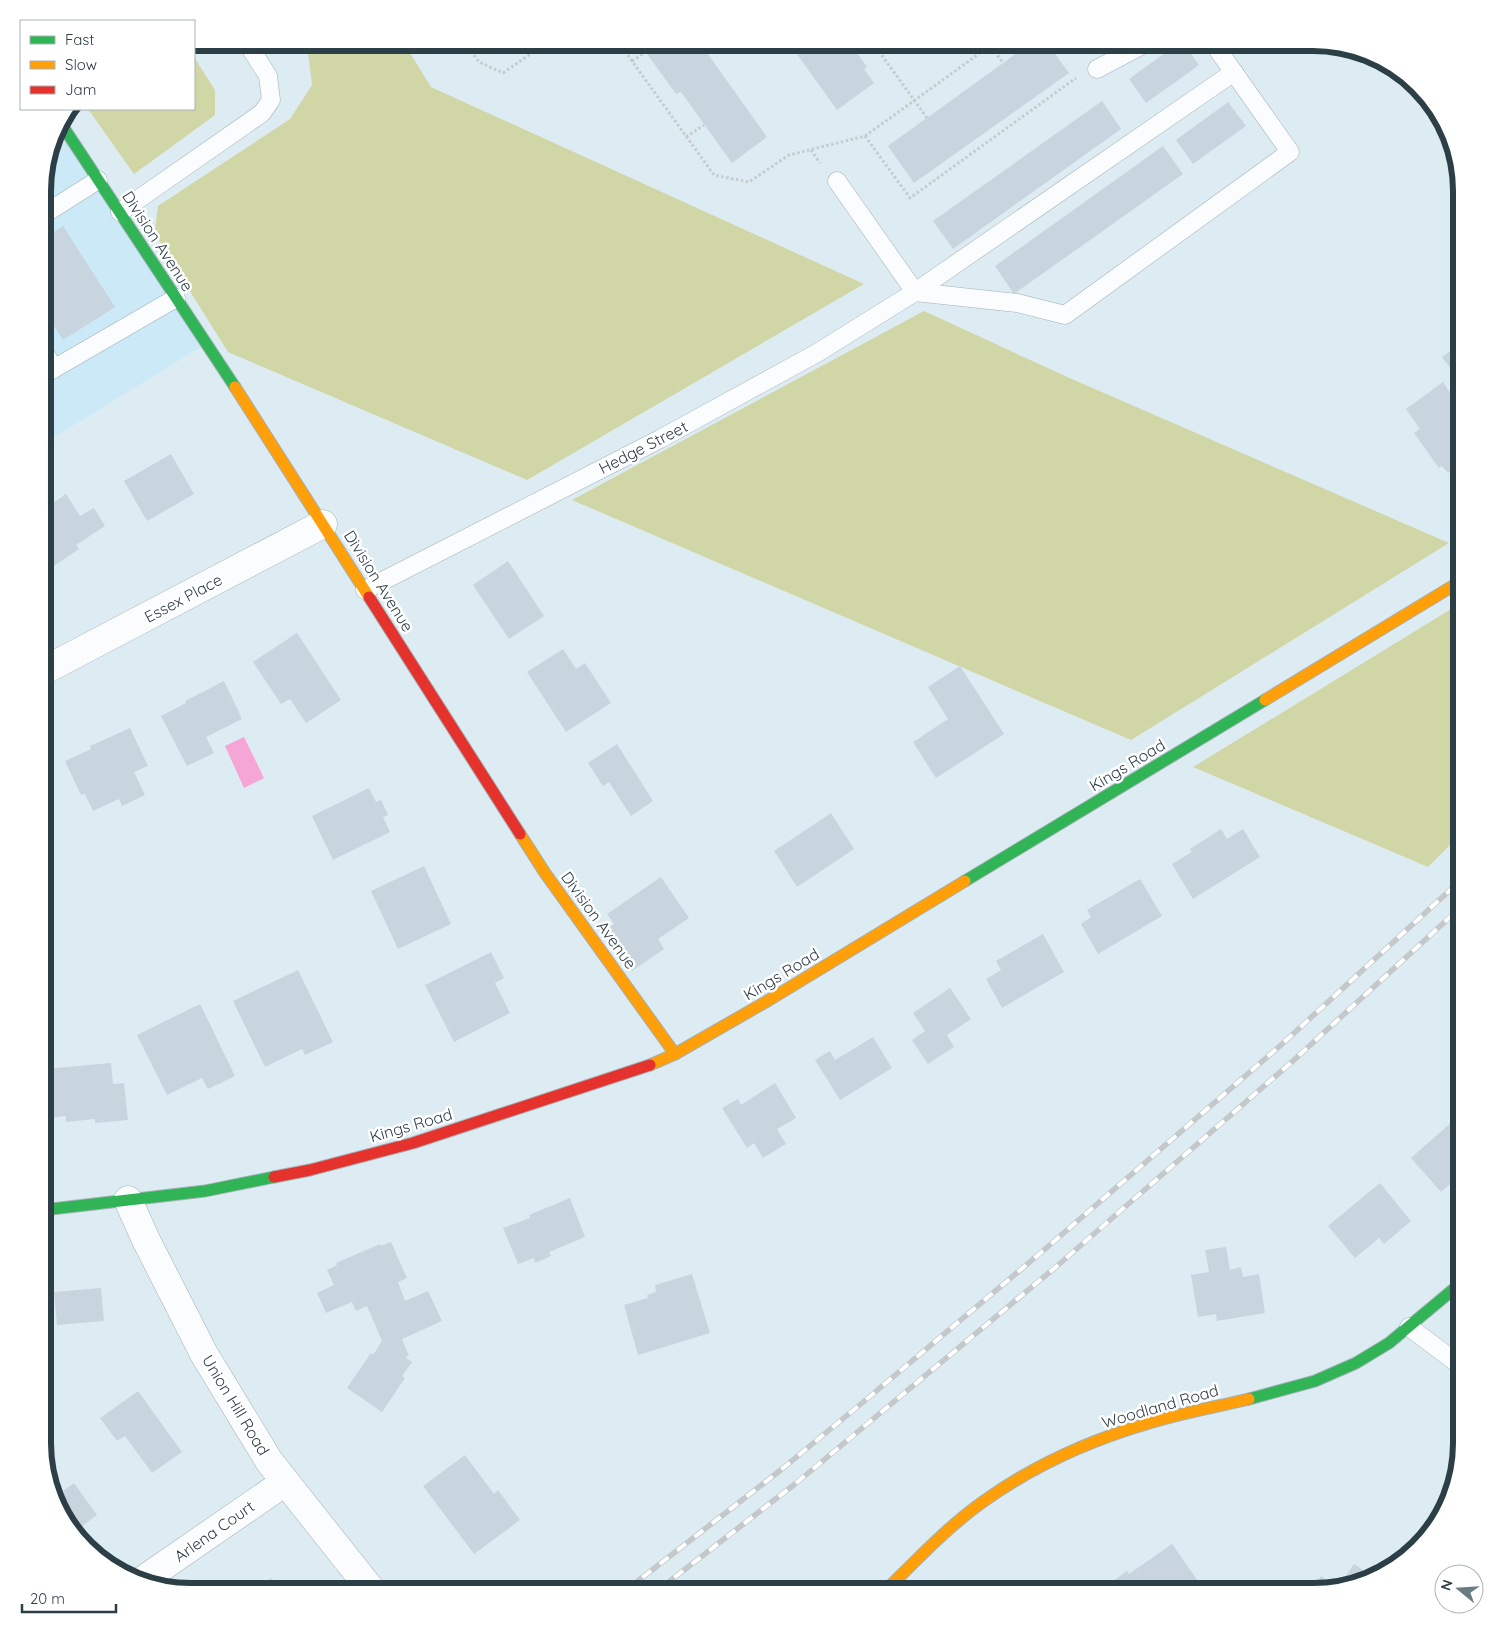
<svg xmlns="http://www.w3.org/2000/svg" width="1504" height="1634" font-family="Quicksand,sans-serif">
<style>
.built{fill:#cbe9f6}
.green{fill:#d1d6a7}
.water{fill:#f5a6d7}
.building{fill:#c8d5de}
.lines{fill:none;stroke-linecap:round;stroke-linejoin:round}
.lane-casing{stroke:#a2b1b7;stroke-width:19}
.street-casing{stroke:#a2b1b7;stroke-width:29}
.fast-casing{stroke:#a2b1b7;stroke-width:13}
.slow-casing{stroke:#a2b1b7;stroke-width:13}
.jam-casing{stroke:#a2b1b7;stroke-width:13}
.path{stroke:#c5cccd;stroke-width:3;stroke-dasharray:2.5 2.5;stroke-linecap:butt}
.lane{stroke:#fafcfd;stroke-width:18}
.street{stroke:#fafcfd;stroke-width:28}
.fast{stroke:#30b455;stroke-width:11}
.slow{stroke:#ff9f0a;stroke-width:11}
.jam{stroke:#e5322d;stroke-width:11}
.rail-casing{stroke:#c4c8ca;stroke-width:5.5}
.rail{stroke:#fff;stroke-width:4;stroke-dasharray:11;stroke-linecap:butt}
.labels{text-anchor:middle;stroke-width:5;stroke-linejoin:round;paint-order:stroke}
.street-label{font-size:16px;fill:#2c3e46;stroke:#fff}
.rim{fill:none;stroke:#2c3e46;stroke-width:6}
</style>
<rect width="100%" height="100%" fill="#ddecf2"/>
<path class="built" d="M58,126L207,343L43,444V181Z"/>
<g class="green">
<path d="M307,43H404L431,87L864,284L527,480L228,352L161,245L155,229L158,206L290,119L312,85Z"/>
<path d="M194,57L215,90V115L134,174L88,109H194Z"/>
<path d="M924,311L1065,376L1449,543L1131,740L572,500Z"/>
<path d="M1461,603V834L1428,867L1193,767Z"/>
</g>
<path class="water" d="M244,737L264,778L244,788L225,746Z"/>
<g class="building">
<path d="M490,43H512L497,53Z"/>
<path d="M639,43H700L767,137L732,163L681,92L676,94Z"/>
<path d="M789,43H850L867,67L864,69L874,83L837,110Z"/>
<path d="M1031,43H1047L1069,73L914,183L888,146Z"/>
<path d="M1179,43H1183L1199,65L1146,103L1129,79Z"/>
<path d="M1102,101L1121,129L953,249L933,221Z"/>
<path d="M1228,102L1246,126L1193,164L1176,140Z"/>
<path d="M1163,146L1183,174L1014,294L995,266Z"/>
<path d="M1454,148L1455,152L1458,171L1445,159Z"/>
<path d="M63,226L115,307L63,340L43,308V239Z"/>
<path d="M1456,347L1461,355V368L1454,373L1442,357Z"/>
<path d="M1443,382L1457,403L1461,400V464L1448,473L1442,466L1439,468L1414,433L1420,429L1406,409Z"/>
<path d="M171,454L194,494L147,521L124,481Z"/>
<path d="M66,494L80,516L94,508L105,526L76,545L79,549L46,571L43,567V510Z"/>
<path d="M508,561L544,616L509,639L473,585Z"/>
<path d="M297,633L341,700L306,723L290,699L281,704L253,662Z"/>
<path d="M563,649L576,669L585,663L611,703L566,732L527,672Z"/>
<path d="M960,666L1004,734L936,778L913,742L948,719L928,687Z"/>
<path d="M224,681L242,719L206,737L214,753L187,766L161,716L186,703L185,701Z"/>
<path d="M130,728L148,766L134,772L145,795L122,806L119,799L93,811L85,794L81,795L65,761L91,749L90,746Z"/>
<path d="M617,744L653,801L631,816L609,782L603,786L588,763Z"/>
<path d="M369,788L376,802L381,800L388,815L383,817L390,832L333,860L312,816Z"/>
<path d="M43,792L53,812L43,817Z"/>
<path d="M831,813L854,849L797,887L774,851Z"/>
<path d="M1221,829L1227,839L1243,829L1260,857L1193,899L1172,864L1192,852L1190,849Z"/>
<path d="M424,866L451,924L398,949L371,891Z"/>
<path d="M661,877L689,918L658,939L664,949L632,971L604,931L614,924L607,914Z"/>
<path d="M1140,879L1162,916L1098,954L1081,924L1091,917L1087,910Z"/>
<path d="M1043,934L1064,972L1002,1008L986,979L1001,970L996,961Z"/>
<path d="M491,952L504,978L495,983L510,1013L454,1042L425,985Z"/>
<path d="M298,970L333,1042L305,1055L302,1049L265,1067L233,1001Z"/>
<path d="M950,988L971,1019L947,1035L954,1047L928,1064L912,1040L925,1031L913,1013Z"/>
<path d="M200,1004L235,1076L208,1089L202,1078L167,1095L137,1035Z"/>
<path d="M873,1037L892,1068L840,1100L815,1060L830,1051L835,1060Z"/>
<path d="M111,1063L113,1084L124,1083L128,1120L95,1123V1119L66,1122V1116L49,1118L44,1069Z"/>
<path d="M775,1083L796,1118L777,1129L786,1144L763,1158L754,1143L747,1148L722,1108L738,1099L741,1105Z"/>
<path d="M1461,1114V1174L1441,1192L1411,1158Z"/>
<path d="M1380,1183L1411,1221L1384,1244L1379,1238L1355,1258L1328,1226Z"/>
<path d="M570,1198L585,1237L549,1252L551,1256L535,1263L534,1258L518,1264L503,1228L530,1218L529,1215Z"/>
<path d="M391,1242L407,1278L398,1282L405,1301L428,1291L442,1321L402,1339L409,1356L405,1357L412,1362L402,1376L405,1378L382,1412L347,1388L371,1353L373,1355L382,1341L367,1306L356,1311L352,1302L326,1313L317,1293L334,1285L327,1270L337,1265L336,1263L380,1244L381,1246Z"/>
<path d="M1226,1247L1230,1270L1241,1267L1243,1277L1259,1274L1265,1313L1217,1321L1216,1314L1198,1317L1191,1275L1209,1272L1205,1250Z"/>
<path d="M692,1274L710,1333L638,1355L624,1305L648,1298L647,1295L656,1292L655,1285Z"/>
<path d="M101,1288L104,1321L57,1325L54,1292Z"/>
<path d="M138,1391L182,1452L152,1473L125,1436L117,1441L100,1418Z"/>
<path d="M465,1455L494,1494L498,1490L520,1520L474,1554L423,1486Z"/>
<path d="M49,1481L59,1494L74,1483L97,1515L73,1533L50,1491Z"/>
<path d="M1172,1544L1202,1587L1196,1591H1114L1109,1584L1127,1571L1129,1574Z"/>
<path d="M1354,1564L1373,1577L1361,1584L1338,1587Z"/>
<path d="M1321,1576L1337,1587L1311,1591Z"/>
<path d="M271,1578L281,1591H254Z"/>
</g>
<g class="lines">
<g class="lane-casing">
<g id="lane">
<path d="M1097,69L1146,43"/>
<path d="M837,181L915,292L1017,303L1065,315L1290,152L1213,43"/>
<path d="M120,212L262,113L271,100L268,76L247,43"/>
<path d="M43,215L98,180"/>
<path d="M43,350L54,369"/>
<path d="M43,375L176,298"/>
<path d="M365,590L660,439L817,353L915,292L1234,72"/>
<path d="M1409,1327L1461,1366"/>
</g>
</g>
<g class="street-casing">
<g id="street">
<path d="M43,671L323,524"/>
<path d="M128,1200L146,1240L204,1354L269,1461L372,1591"/>
<path d="M143,1580L285,1482"/>
</g>
</g>
<g class="fast-casing">
<g id="fast">
<path d="M60,122L235,387"/>
<path d="M965,881L1265,700"/>
<path d="M43,1210L205,1191L274,1177"/>
<path d="M1249,1399L1315,1381L1356,1363L1389,1343L1461,1283"/>
</g>
</g>
<g class="slow-casing">
<g id="slow">
<path d="M235,387L369,597"/>
<path d="M1265,700L1461,581"/>
<path d="M520,834L545,873L675,1054"/>
<path d="M650,1065L675,1054L769,1000L965,881"/>
<path d="M885,1591C917,1560 947,1527 984,1501C1033,1466 1091,1440 1149,1423C1181,1413 1215,1407 1249,1399"/>
</g>
</g>
<g class="jam-casing">
<g id="jam">
<path d="M369,597L520,834"/>
<path d="M274,1177L310,1170L413,1143L650,1065"/>
</g>
</g>
<g class="path">
<path d="M465,43L479,62L503,73L546,43"/>
<path d="M619,43L714,175L749,182L789,155L865,136L994,43"/>
<path d="M873,43L927,118"/>
<path d="M989,43L1003,63"/>
<path d="M851,44L852,43"/>
<path d="M632,61L646,52"/>
<path d="M865,136L910,198L1076,78"/>
<path d="M686,137L704,125"/>
<path d="M811,150L820,163"/>
</g>
<use href="#lane" class="lane"/>
<use href="#street" class="street"/>
<use href="#fast" class="fast"/>
<use href="#slow" class="slow"/>
<use href="#jam" class="jam"/>
<g class="rail-casing">
<g id="rail">
<path d="M625,1591L782,1469L868,1398L1044,1250L1281,1045L1461,880"/>
<path d="M657,1591L795,1484L1057,1266L1294,1060L1461,907"/>
</g>
</g>
<use href="#rail" class="rail"/>
</g>
<g class="labels">
<g class="street-label">
<text transform="translate(158 241) rotate(57)" y="6">Division Avenue</text>
<text transform="translate(643 447) rotate(-27)" y="6">Hedge Street</text>
<text transform="translate(379 581) rotate(58)" y="6">Division Avenue</text>
<text transform="translate(183 598) rotate(-28)" y="6">Essex Place</text>
<text transform="translate(1127 765) rotate(-31)" y="6">Kings Road</text>
<text transform="translate(599 920) rotate(54)" y="6">Division Avenue</text>
<text transform="translate(781 974) rotate(-31)" y="6">Kings Road</text>
<text transform="translate(411 1125) rotate(-16)" y="6">Kings Road</text>
<text transform="translate(236 1405) rotate(59)" y="6">Union Hill Road</text>
<text transform="translate(1160 1406) rotate(-16)" y="6">Woodland Road</text>
<text transform="translate(214 1531) rotate(-35)" y="6">Arlena Court</text>
</g>
</g>
<path d="M0 0H1504V1634H0ZM191 51H1313A140 140 0 0 1 1453 191V1443A140 140 0 0 1 1313 1583H191A140 140 0 0 1 51 1443V191A140 140 0 0 1 191 51Z" fill="#fff" fill-rule="evenodd"/>
<path class="rim" d="M191 51H1313A140 140 0 0 1 1453 191V1443A140 140 0 0 1 1313 1583H191A140 140 0 0 1 51 1443V191A140 140 0 0 1 191 51Z"/>
<rect x="20" y="20" width="175" height="90" fill="#ffffff" stroke="#abb2b5"/>
<rect x="30" y="36" width="25" height="8" fill="#30b455" stroke="#abb2b5"/>
<text x="65" y="45" font-size="15" fill="#2c3e46">Fast</text>
<rect x="30" y="61" width="25" height="8" fill="#ff9f0a" stroke="#abb2b5"/>
<text x="65" y="70" font-size="15" fill="#2c3e46">Slow</text>
<rect x="30" y="86" width="25" height="8" fill="#e5322d" stroke="#abb2b5"/>
<text x="65" y="95" font-size="15" fill="#2c3e46">Jam</text>
<g transform="translate(1459 1589) rotate(288)"><circle r="24" fill="#ffffff" stroke="#abb2b5"/>
<path d="M0-4L9 19L0 12L-9 19Z" fill="#6a7b82"/>
<text y="-8" font-size="14" font-weight="bold" text-anchor="middle" fill="#2c3e46">N</text>
</g>
<path d="M22 1604v8h94v-8" fill="none" stroke="#2c3e46" stroke-width="2.5"/>
<text x="30" y="1604" font-size="15" fill="#2c3e46" stroke="#ffffff" stroke-width="4" paint-order="stroke">20 m</text>
</svg>
